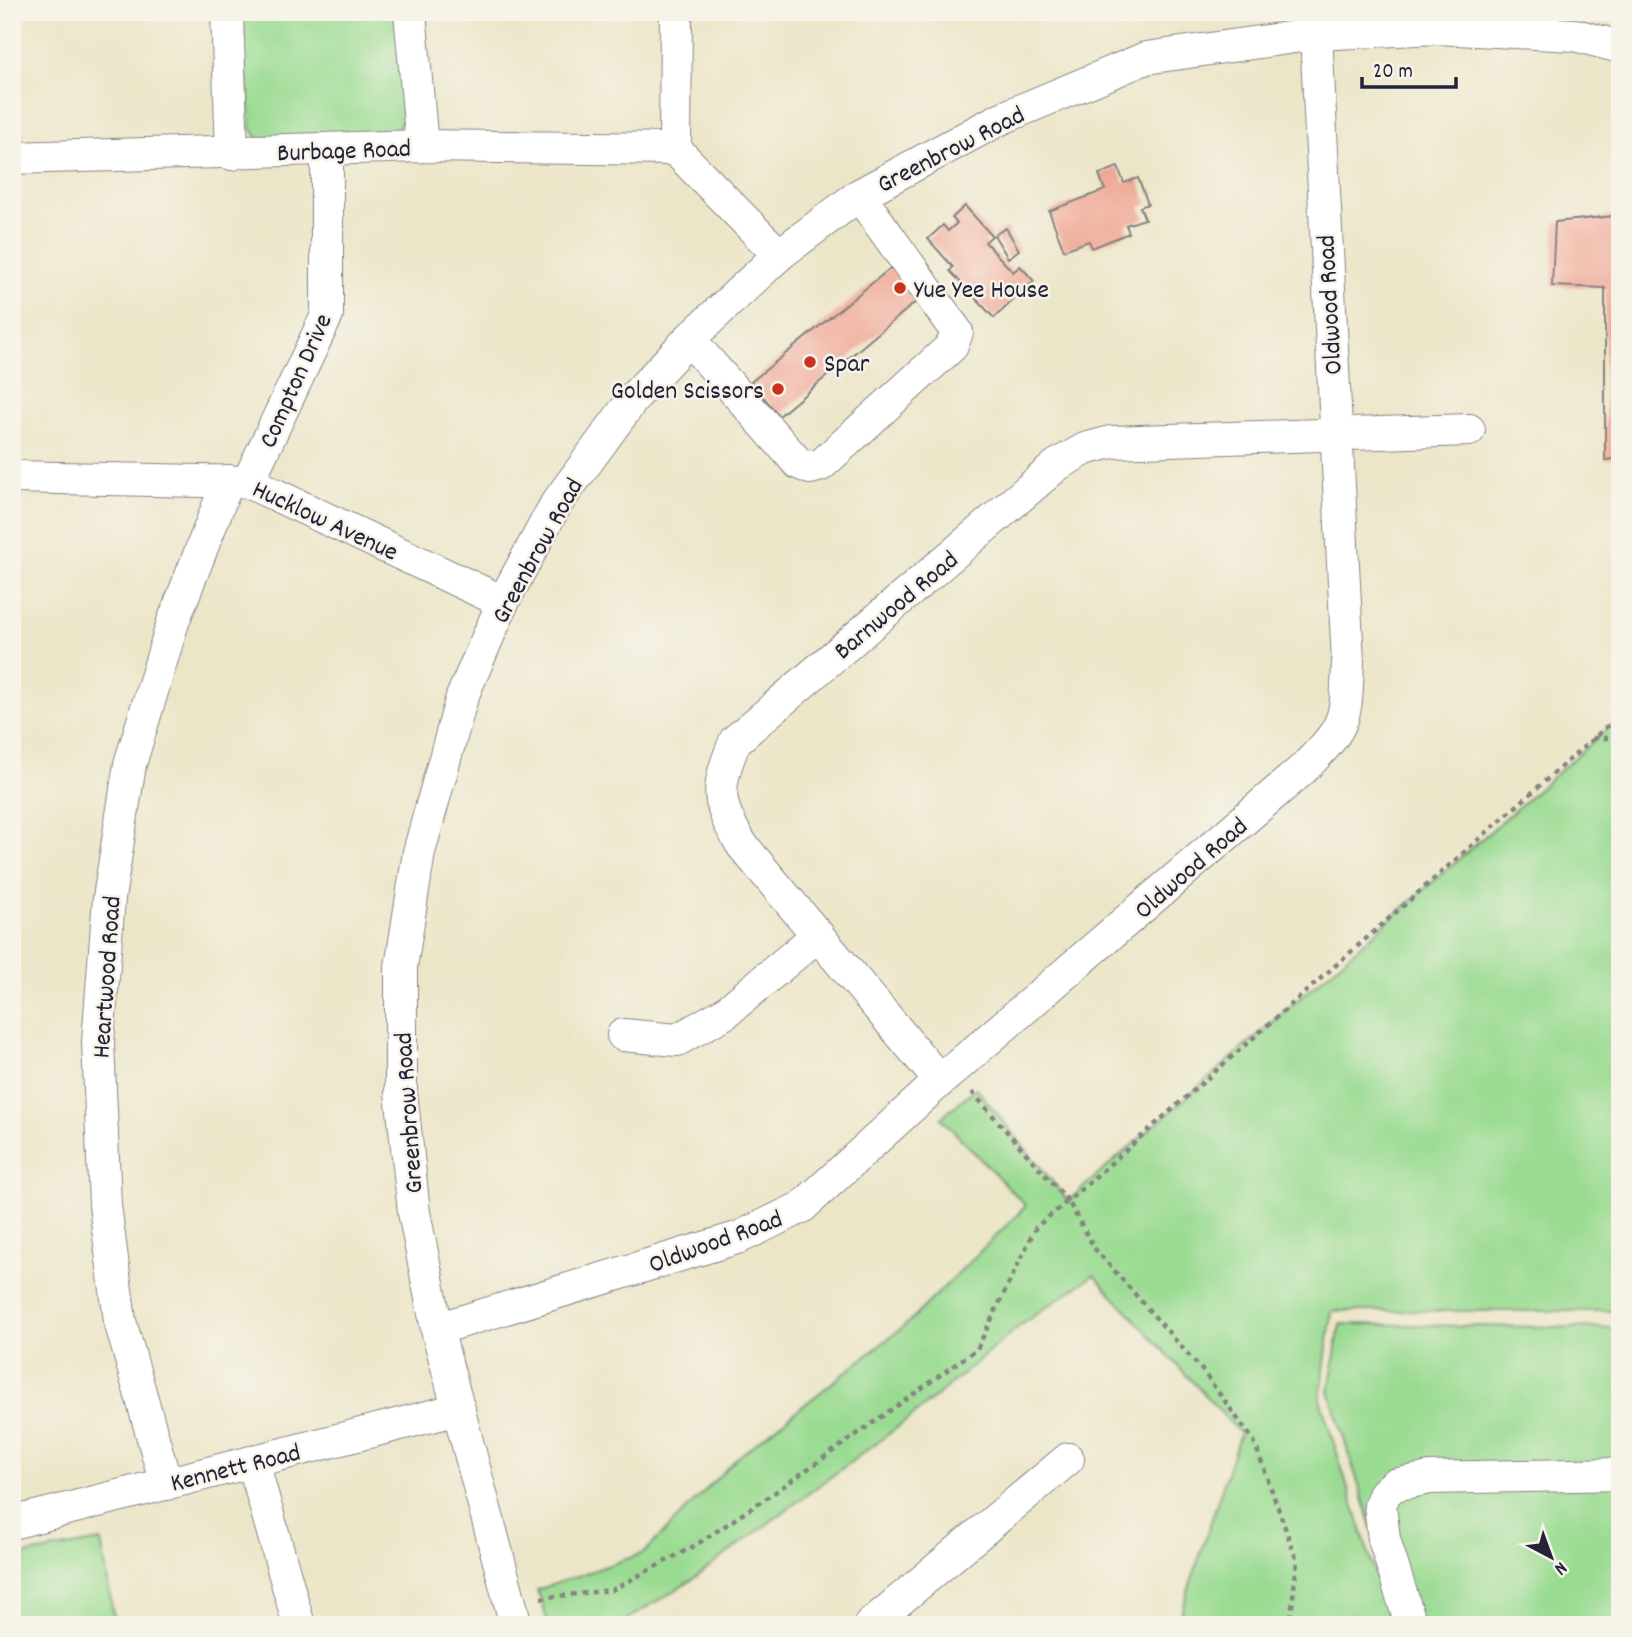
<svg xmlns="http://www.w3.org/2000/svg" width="1632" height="1637" font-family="Dekko,sans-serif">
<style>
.green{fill:#9adb92;stroke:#5e7e66;stroke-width:2}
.building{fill:#f0a896}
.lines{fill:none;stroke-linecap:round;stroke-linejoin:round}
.minor-casing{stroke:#878482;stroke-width:34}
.path{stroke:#878482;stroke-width:4.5;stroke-dasharray:5 5;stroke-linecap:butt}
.minor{stroke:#fff;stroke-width:32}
.poi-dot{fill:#c8321e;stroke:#f7f3e8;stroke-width:2.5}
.labels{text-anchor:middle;stroke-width:5;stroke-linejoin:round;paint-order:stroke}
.street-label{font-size:26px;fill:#22223b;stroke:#f7f3e8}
.poi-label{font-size:26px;fill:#22223b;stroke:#f7f3e8;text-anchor:start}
</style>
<rect width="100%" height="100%" fill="#f7f3e8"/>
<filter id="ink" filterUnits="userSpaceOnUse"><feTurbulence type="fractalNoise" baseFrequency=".0143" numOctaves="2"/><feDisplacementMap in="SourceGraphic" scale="14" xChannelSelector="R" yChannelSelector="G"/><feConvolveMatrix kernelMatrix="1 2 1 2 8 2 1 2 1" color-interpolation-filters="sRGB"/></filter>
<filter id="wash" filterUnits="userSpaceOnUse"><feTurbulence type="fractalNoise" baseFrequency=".00686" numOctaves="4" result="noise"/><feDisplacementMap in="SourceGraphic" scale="28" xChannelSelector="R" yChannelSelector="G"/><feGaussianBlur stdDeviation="1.57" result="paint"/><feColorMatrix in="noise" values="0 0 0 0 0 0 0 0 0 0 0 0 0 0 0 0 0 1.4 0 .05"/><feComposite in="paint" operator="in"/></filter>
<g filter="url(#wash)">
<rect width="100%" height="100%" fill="#ece6c9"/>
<g class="green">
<path d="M240,12H400L405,110L402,121L392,135L259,140L251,128Z"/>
<path d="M1620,718V1311H1332L1320,1399L1391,1625H1182L1179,1619L1240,1433L1094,1275L1022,1324L910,1418L689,1582L617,1625H549L537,1590L644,1553L737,1458L908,1323L1026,1206L941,1118L976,1088L1068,1201Z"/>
<path d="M1340,1324L1620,1328V1625H1403L1329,1391Z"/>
<path d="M101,1541L115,1625H12V1563L28,1554Z"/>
</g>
<g id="blocks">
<g class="building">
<path d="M1118,167L1124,183L1138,178L1148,204L1140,207L1145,219L1126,225L1129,233L1092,248L1089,241L1064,250L1049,211L1105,190L1099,174Z"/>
<path d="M1616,169H1620V458L1605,460V288L1552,286L1555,222L1614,216Z"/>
<path d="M965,206L992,236L985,242L1013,272L1020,266L1034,281L994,318L950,271L953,267L928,239L943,225L948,231L957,223L952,218Z"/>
<path d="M1006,228L1019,250L1008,258L994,235Z"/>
<path d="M898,262L924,295L779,416L751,382Z"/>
</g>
</g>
</g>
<g filter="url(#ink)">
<use href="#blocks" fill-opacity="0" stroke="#878482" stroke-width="2"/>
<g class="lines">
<g class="minor-casing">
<g id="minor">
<path d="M227,12L232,154"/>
<path d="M410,12L422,146"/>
<path d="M675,149L779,255"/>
<path d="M12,158L422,146L675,149L676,12"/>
<path d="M689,339L798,463L810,468L821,465L952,346L957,332L859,195"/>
<path d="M12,477L248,482L503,602"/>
<path d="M248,482L327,315V150"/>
<path d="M623,1035L677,1040L725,1013L818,935"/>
<path d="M940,1081L742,845C715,801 716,789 735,741L1057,465L1085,449L1111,442L1469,430"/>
<path d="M437,1329L740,1237L802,1207L940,1081L1303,769C1346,726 1346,722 1348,662L1316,34"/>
<path d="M253,1462L299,1625"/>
<path d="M166,1484L120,1321L105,1205L98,1042L109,898L130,764L173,622L228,481"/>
<path d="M12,1523L459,1409"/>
<path d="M516,1625L437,1329L414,1212L401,1092V967L419,852L462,697L503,602L556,504L636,395L689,339L779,255L859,195L1000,119L1146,58L1316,34L1437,28L1575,35L1620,47"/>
<path d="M870,1625L1068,1459"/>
<path d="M1411,1625L1384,1539L1380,1505L1385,1493L1394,1485L1430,1478L1620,1474"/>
</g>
</g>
<g class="path">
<path d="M1593,738H1620"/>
<path d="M972,1092L1068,1201L1620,715"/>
<path d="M541,1598L612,1590L696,1545L774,1493L977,1349L1036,1227L1068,1201L1095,1249L1202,1370L1254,1441L1297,1561L1290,1625"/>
</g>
<use href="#minor" class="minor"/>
</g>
</g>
<g class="poi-dot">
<circle cx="900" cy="288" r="7"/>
<circle cx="810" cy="362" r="7"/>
<circle cx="778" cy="389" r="7"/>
</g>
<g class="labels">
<g class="street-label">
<text transform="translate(950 148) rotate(-27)" y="9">Greenbrow Road</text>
<text transform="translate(344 149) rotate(-2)" y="9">Burbage Road</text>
<text transform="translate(1328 305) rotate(-93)" y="9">Oldwood Road</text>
<text transform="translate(294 380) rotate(-66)" y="9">Compton Drive</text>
<text transform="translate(326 519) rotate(25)" y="9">Hucklow Avenue</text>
<text transform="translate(536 550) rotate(-61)" y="9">Greenbrow Road</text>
<text transform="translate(895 604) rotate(-40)" y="9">Barnwood Road</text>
<text transform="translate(1190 867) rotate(-41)" y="9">Oldwood Road</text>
<text transform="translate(105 977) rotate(-86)" y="9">Heartwood Road</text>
<text transform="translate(407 1113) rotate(-94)" y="9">Greenbrow Road</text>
<text transform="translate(715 1240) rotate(-20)" y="9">Oldwood Road</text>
<text transform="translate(235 1466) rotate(-14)" y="9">Kennett Road</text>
</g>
<g class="poi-label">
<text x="914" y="297">Yue Yee House</text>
<text x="824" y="371">Spar</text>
<text x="764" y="398" text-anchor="end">Golden Scissors</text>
</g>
</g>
<rect width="1632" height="1637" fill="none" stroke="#f7f3e8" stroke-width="42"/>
<g transform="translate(1551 1557) rotate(139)" stroke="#f7f3e8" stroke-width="5" paint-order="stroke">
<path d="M0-5L12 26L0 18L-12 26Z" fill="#22223b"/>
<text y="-10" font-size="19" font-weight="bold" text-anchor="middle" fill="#22223b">N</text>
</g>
<path d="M1362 77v10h94v-10" fill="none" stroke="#22223b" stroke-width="3.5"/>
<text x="1373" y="77" font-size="21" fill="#22223b" stroke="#f7f3e8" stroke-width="5" paint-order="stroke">20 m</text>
</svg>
